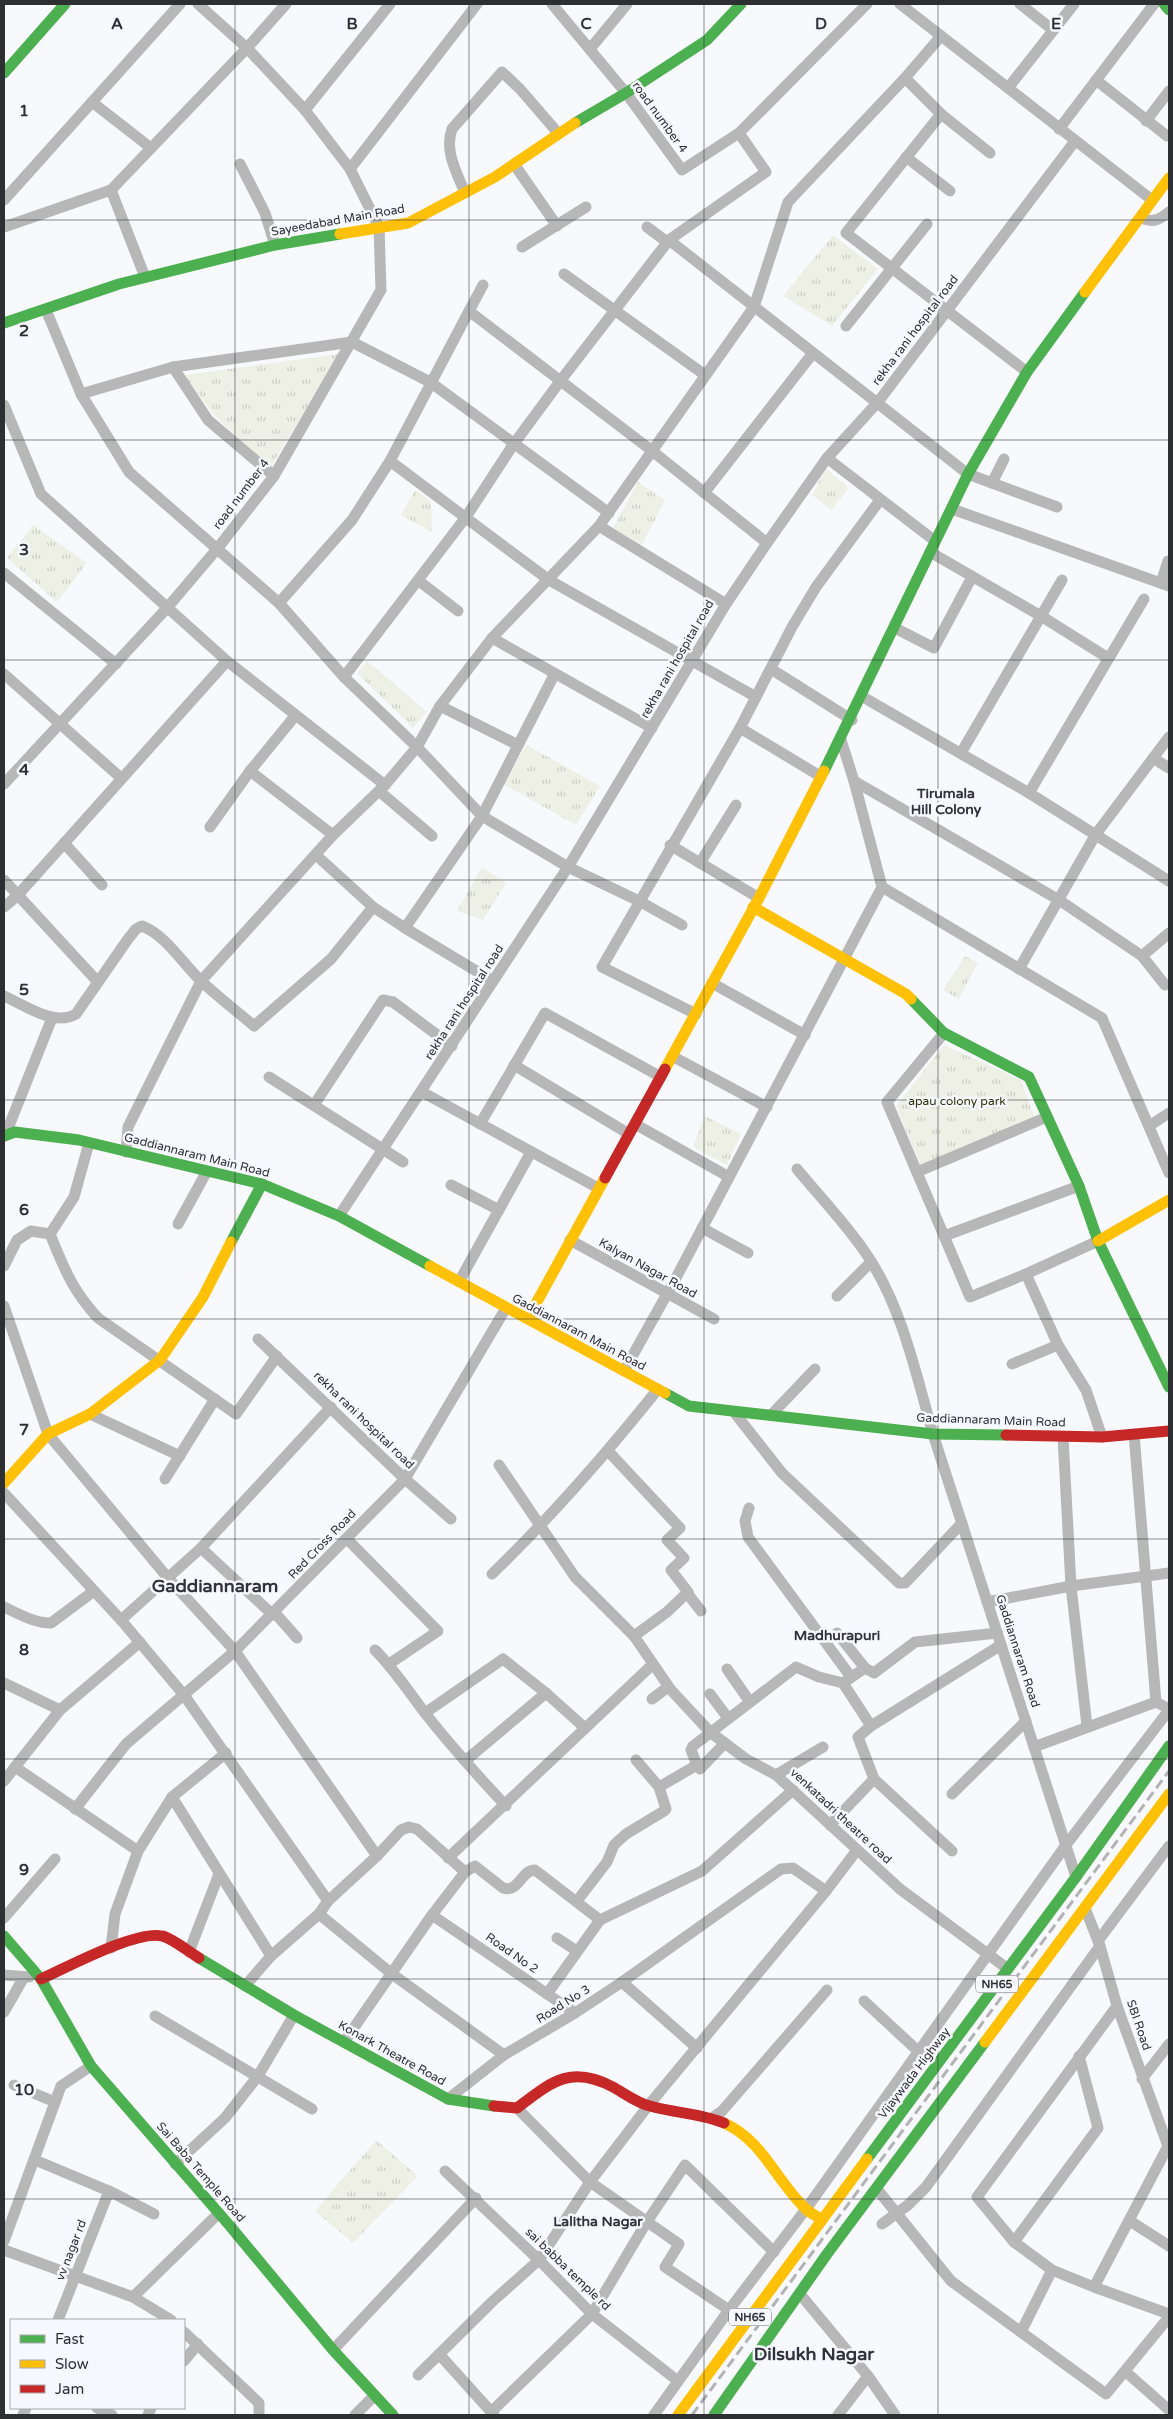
<svg xmlns="http://www.w3.org/2000/svg" width="1173" height="2419" font-family="'Varela Round',sans-serif">
<style>
.grass{fill:url(#grass-tufts)}
.lines{fill:none;stroke-linecap:round;stroke-linejoin:round}
.street{stroke:#b7b7b7;stroke-width:11}
.fast{stroke:#4caf50;stroke-width:11}
.slow{stroke:#ffc107;stroke-width:11}
.jam{stroke:#c62828;stroke-width:11}
.rail{stroke:#b3b3b6;stroke-width:3;stroke-dasharray:10 5;stroke-linecap:butt}
.grid{fill:none;stroke:#2e2f33;stroke-width:1;stroke-opacity:0.55}
.labels{text-anchor:middle;stroke-width:5;stroke-linejoin:round;paint-order:stroke}
.shield{fill:#f7f8fe;stroke:#6a6b70;stroke-width:1}
.shield-label{font-size:11px;font-weight:bold;fill:#2e2f33}
.street-label{font-size:12px;fill:#2e2f33;stroke:#f7f8fe}
.park-label{font-size:12px;fill:#303206;stroke:#f7f8fe}
.neighbourhood-label{font-size:14px;font-weight:bold;fill:#303239;stroke:#f7f8fe}
.district-label{font-size:18px;font-weight:bold;fill:#303239;stroke:#f7f8fe}
.grid-label{font-size:16px;text-anchor:middle;font-weight:bold;fill:#2e2f33;stroke:#f7f8fe;stroke-width:5;stroke-linejoin:round;paint-order:stroke}
</style>
<defs>
<pattern id="grass-tufts" width="24" height="20" patternUnits="userSpaceOnUse" patternTransform="scale(1.25)"><rect width="24" height="20" fill="#eef0e6"/><path d="M3 7l-1-3M5 7V3M7 7l1-3M15 17l-1-3M17 17v-4M19 17l1-3" fill="none" stroke="#cccec6"/></pattern>
</defs>
<rect width="100%" height="100%" fill="#f8f9fd"/>
<g class="grass">
<path d="M833,235L878,269L832,326L783,296Z"/>
<path d="M340,354L270,468L215,416L184,375Z"/>
<path d="M826,469L849,488L831,510L812,495Z"/>
<path d="M638,482L665,500L642,545L613,528Z"/>
<path d="M415,490L431,501L432,532L401,515Z"/>
<path d="M33,525L87,563L57,602L7,558Z"/>
<path d="M367,661L427,712L413,728L357,673Z"/>
<path d="M527,745L600,786L576,825L503,784Z"/>
<path d="M482,867L506,883L483,920L457,911Z"/>
<path d="M965,956L978,963L959,999L943,990Z"/>
<path d="M944,1045L1021,1080L1035,1119L921,1166L896,1106Z"/>
<path d="M705,1116L741,1134L727,1165L693,1147Z"/>
<path d="M376,2140L418,2176L353,2243L315,2211Z"/>
</g>
<g class="lines">
<g class="street">
<path d="M552,4L626,93L682,170L739,133L867,4"/>
<path d="M900,4L1152,200"/>
<path d="M1020,4L1053,30"/>
<path d="M590,49L627,4"/>
<path d="M905,78L941,114L990,153"/>
<path d="M1096,80L1167,136"/>
<path d="M1008,88L1074,4"/>
<path d="M92,102L151,148"/>
<path d="M305,110L390,4"/>
<path d="M941,114L846,233L1027,372"/>
<path d="M1146,121L1169,91"/>
<path d="M1059,129L1154,4"/>
<path d="M906,157L950,191"/>
<path d="M240,164L265,213L275,245"/>
<path d="M514,164L557,226"/>
<path d="M350,169L477,4"/>
<path d="M111,190L145,277"/>
<path d="M465,193C457,173 444,151 452,129L502,72L520,89L558,133"/>
<path d="M4,200L180,4"/>
<path d="M1141,218C1153,223 1159,220 1169,212"/>
<path d="M4,227L111,190L247,48L286,4"/>
<path d="M647,227L667,242"/>
<path d="M669,240L968,474L1057,507"/>
<path d="M522,247L586,207"/>
<path d="M564,274L705,375"/>
<path d="M46,310L81,394L129,472L279,603L344,677L417,747L482,816L568,867L639,901L682,925"/>
<path d="M469,311L483,285"/>
<path d="M846,326L927,224"/>
<path d="M173,367L208,420L274,476"/>
<path d="M81,394L173,367L352,342L430,382L609,513"/>
<path d="M4,405L41,494L227,661L385,785"/>
<path d="M827,458L935,541"/>
<path d="M390,461L549,580L756,697"/>
<path d="M992,483L1004,459"/>
<path d="M704,493L813,353"/>
<path d="M952,509L1169,586"/>
<path d="M599,526L726,604"/>
<path d="M930,552L1041,616L1108,658"/>
<path d="M4,573L116,664"/>
<path d="M419,581L458,611"/>
<path d="M1161,583L1168,561"/>
<path d="M279,603L352,520L390,461L469,311L651,450L767,543"/>
<path d="M895,628L934,648L972,577"/>
<path d="M492,638L652,728"/>
<path d="M771,669L852,720"/>
<path d="M4,674L121,778"/>
<path d="M344,677L466,517L513,445L561,380L669,240L766,172L739,133"/>
<path d="M863,697L1029,793L1169,881"/>
<path d="M440,706L518,745"/>
<path d="M740,728L820,776"/>
<path d="M841,740L854,781L1059,900L1142,956L1165,985"/>
<path d="M961,753L1062,580"/>
<path d="M1153,758L1169,768"/>
<path d="M250,771L333,835"/>
<path d="M4,784L167,608L217,549L274,476L381,290L379,227L350,169L305,110L247,48L198,4"/>
<path d="M379,791L432,836"/>
<path d="M1029,793L1144,599"/>
<path d="M210,827L250,771L295,716"/>
<path d="M64,843L102,885"/>
<path d="M670,845L759,898"/>
<path d="M316,855L373,907"/>
<path d="M700,863L736,805"/>
<path d="M4,880L97,981"/>
<path d="M882,887L1102,1018L1169,1173"/>
<path d="M4,907L17,896L227,661"/>
<path d="M1142,956L1169,933"/>
<path d="M1019,969L1096,834L1169,737"/>
<path d="M493,981L405,928L482,816L554,675"/>
<path d="M712,983L805,1035"/>
<path d="M4,996C25,1005 54,1027 76,1014L128,939L136,929L142,926C166,935 183,964 201,981C218,997 237,1011 254,1026L331,959L373,907L405,928"/>
<path d="M696,1014L602,967L740,728L792,627L816,587L880,500"/>
<path d="M944,1033L887,1102L970,1297L1026,1274"/>
<path d="M672,1056L767,1107"/>
<path d="M514,1065L629,1134"/>
<path d="M269,1077L403,1162"/>
<path d="M422,1092L598,1188"/>
<path d="M314,1105L383,1000L393,1002L452,1046"/>
<path d="M480,1124L545,1013L661,1077"/>
<path d="M635,1124L729,1177"/>
<path d="M1149,1126L1169,1113"/>
<path d="M5,1136L52,1018"/>
<path d="M89,1143L74,1197L50,1234C64,1268 72,1290 98,1318L236,1414L277,1356"/>
<path d="M126,1152L128,1127L201,981L333,835L385,785L417,747L440,706L492,638L599,526L754,307L788,202L905,78L941,36"/>
<path d="M797,1169C820,1197 847,1225 867,1255C902,1307 916,1374 933,1434L1076,1877"/>
<path d="M917,1172L1047,1117"/>
<path d="M451,1185L499,1210"/>
<path d="M339,1216L568,867L726,604L767,543L827,458L878,402L1075,141"/>
<path d="M178,1224L207,1171"/>
<path d="M702,1228L748,1253"/>
<path d="M944,1236L1079,1186"/>
<path d="M570,1240L714,1319"/>
<path d="M1098,1241L1026,1274L1058,1345L1086,1390L1102,1437"/>
<path d="M4,1266L17,1240L31,1231L50,1234"/>
<path d="M460,1280L531,1152"/>
<path d="M837,1296L871,1262"/>
<path d="M4,1306L48,1434L168,1578L235,1651L377,1856"/>
<path d="M258,1339L405,1479L451,1519"/>
<path d="M1012,1364L1058,1345"/>
<path d="M624,1371L677,1276L882,887L854,781"/>
<path d="M734,1412L782,1473L899,1583H905L909,1579L962,1523"/>
<path d="M90,1414L180,1456"/>
<path d="M772,1414L815,1369"/>
<path d="M1134,1434L1156,1702L1169,1709"/>
<path d="M1063,1437L1071,1586L1087,1726"/>
<path d="M608,1451L680,1528L667,1540L684,1558L671,1570L688,1592L667,1612L634,1636"/>
<path d="M499,1465L575,1577L634,1636L671,1690L710,1732L746,1759L776,1775L900,1889L1008,1969"/>
<path d="M165,1479L215,1399"/>
<path d="M4,1493L121,1620L184,1695L328,1901"/>
<path d="M749,1508L745,1521L748,1537L851,1677"/>
<path d="M347,1539L438,1631L389,1664"/>
<path d="M201,1548L273,1615"/>
<path d="M492,1574C552,1516 606,1454 658,1389"/>
<path d="M687,1593L701,1611"/>
<path d="M987,1602L1071,1586L1169,1573"/>
<path d="M4,1607C19,1614 34,1623 51,1623L94,1591"/>
<path d="M275,1613L297,1638"/>
<path d="M121,1620L201,1548L331,1407"/>
<path d="M837,1633L865,1668"/>
<path d="M375,1650C394,1669 409,1692 425,1713C450,1745 478,1776 506,1806"/>
<path d="M727,1669L750,1702"/>
<path d="M4,1683L60,1710"/>
<path d="M843,1683L871,1726"/>
<path d="M710,1694L728,1718"/>
<path d="M652,1699L668,1687"/>
<path d="M425,1713L503,1659L546,1693L585,1728"/>
<path d="M1034,1747L1156,1702"/>
<path d="M636,1760L659,1787L697,1765L691,1750L693,1746L796,1667L819,1677L843,1683L865,1668L874,1673L915,1642L997,1633"/>
<path d="M465,1761L546,1693"/>
<path d="M15,1767L138,1851"/>
<path d="M700,1769L725,1743"/>
<path d="M776,1775L823,1747"/>
<path d="M4,1781L60,1710L140,1642"/>
<path d="M952,1794L1026,1721"/>
<path d="M172,1797L271,1956"/>
<path d="M75,1809L126,1744L235,1651L405,1479L506,1308"/>
<path d="M830,1825L874,1779"/>
<path d="M952,1851L874,1779L858,1737L871,1726L1001,1645"/>
<path d="M448,1858L652,1665"/>
<path d="M577,1901L607,1862L614,1845L626,1834L664,1811L666,1809L659,1787"/>
<path d="M1085,1908L1100,1946L1117,2006L1169,2149"/>
<path d="M319,1914L392,1974L504,2055L575,2013L622,1982L781,1869L793,1868L826,1891"/>
<path d="M432,1915L575,2013"/>
<path d="M4,1918L55,1859"/>
<path d="M557,1938L577,1951"/>
<path d="M1098,1941L1169,1846"/>
<path d="M111,1948L115,1914L138,1851L172,1797L226,1753"/>
<path d="M189,1952L219,1874"/>
<path d="M4,1975L29,1977"/>
<path d="M622,1982L697,2048"/>
<path d="M245,1986L271,1956L319,1914L328,1901L377,1856L401,1830L409,1827L417,1829L465,1872L475,1866L503,1888C519,1893 521,1870 535,1870L600,1920"/>
<path d="M547,1994L600,1920L702,1871L793,1790"/>
<path d="M864,2001L919,2052"/>
<path d="M4,2012L24,1977"/>
<path d="M155,2016L312,2109"/>
<path d="M344,2042L432,1915L465,1872"/>
<path d="M1142,2079L1169,2044"/>
<path d="M14,2085L55,2102"/>
<path d="M448,2099L504,2055"/>
<path d="M517,2108L590,2182L679,2244L665,2267L729,2310"/>
<path d="M712,2118L722,2111L827,1990"/>
<path d="M1168,2146L1094,2287L1169,2314"/>
<path d="M35,2160L109,2191L154,2214"/>
<path d="M175,2164L225,2118L258,2076L294,2015"/>
<path d="M445,2171L539,2260L592,2314L678,2381"/>
<path d="M877,2189L951,2281L1106,2394L1169,2317"/>
<path d="M1130,2221L1169,2246"/>
<path d="M882,2224L908,2205L926,2187L1100,1946"/>
<path d="M4,2241L61,2086L91,2066"/>
<path d="M1014,2242L1098,2128L1079,2056"/>
<path d="M4,2250L133,2297L171,2320"/>
<path d="M1094,2287L1052,2270L1014,2242L977,2197L1117,2006"/>
<path d="M800,2294L868,2376L895,2415"/>
<path d="M133,2297L219,2213"/>
<path d="M58,2320L109,2191"/>
<path d="M184,2332L259,2403V2415"/>
<path d="M1021,2332L1052,2270"/>
<path d="M333,2350L476,2198"/>
<path d="M439,2354L494,2415"/>
<path d="M184,2361L198,2344"/>
<path d="M1126,2372L1169,2410"/>
<path d="M418,2375L494,2300L539,2260L590,2182L648,2106L826,1891L857,1850"/>
<path d="M97,2408L112,2415"/>
<path d="M491,2412L592,2314L646,2223L685,2165L774,2252"/>
<path d="M23,2415L26,2408"/>
<path d="M148,2415L151,2408"/>
<path d="M355,2415L374,2396"/>
<path d="M654,2415L729,2310L806,2209L1066,1845L1169,1710"/>
<path d="M838,2415L868,2376"/>
</g>
<g class="fast">
<path d="M1164,4L1169,10"/>
<path d="M4,73L65,4"/>
<path d="M575,123L626,93L707,40L741,4"/>
<path d="M4,323L119,284L275,245L340,234"/>
<path d="M824,771L968,474L1027,372L1085,292"/>
<path d="M911,999L944,1033L1029,1077L1079,1186L1098,1241L1169,1387"/>
<path d="M4,1136L15,1132L79,1140L262,1184L339,1216L430,1266"/>
<path d="M231,1242L262,1184"/>
<path d="M665,1393L689,1406L933,1434L1006,1435"/>
<path d="M4,1936L41,1979L91,2066L230,2226L333,2350L393,2415"/>
<path d="M199,1958L294,2015L448,2099L494,2106"/>
<path d="M867,2159L1076,1877L1169,1746"/>
<path d="M714,2415L827,2254L985,2042"/>
</g>
<g class="slow">
<path d="M340,234L408,223L495,177L575,123"/>
<path d="M1085,292L1169,178"/>
<path d="M753,907L906,994L911,999"/>
<path d="M665,1069L759,898L824,771"/>
<path d="M1098,1241L1169,1200"/>
<path d="M430,1266L665,1393"/>
<path d="M528,1318L605,1178"/>
<path d="M4,1483L48,1434L90,1414L160,1360L203,1297L231,1242"/>
<path d="M985,2042L1169,1794"/>
<path d="M724,2123C763,2140 776,2181 806,2209C810,2213 817,2216 822,2220"/>
<path d="M678,2415L867,2159"/>
</g>
<g class="jam">
<path d="M605,1178L665,1069"/>
<path d="M1006,1435L1102,1437L1169,1431"/>
<path d="M41,1979C66,1968 136,1930 162,1936C172,1938 189,1952 199,1958"/>
<path d="M494,2106L517,2108C550,2083 570,2064 613,2087C624,2093 637,2103 650,2106C674,2113 700,2113 724,2123"/>
</g>
<path class="rail" d="M692,2415L1169,1771"/>
</g>
<path class="grid" d="M235,4V2415M469,4V2415M704,4V2415M938,4V2415M4,220H1169M4,440H1169M4,660H1169M4,880H1169M4,1100H1169M4,1319H1169M4,1539H1169M4,1759H1169M4,1979H1169M4,2199H1169"/>
<g class="labels">
<g class="shield">
<rect x="976" y="1975.5" width="42" height="17" rx="4"/>
<rect x="729" y="2308.5" width="42" height="17" rx="4"/>
</g>
<g class="shield-label">
<text x="997" y="1988">NH65</text>
<text x="750" y="2321">NH65</text>
</g>
<g class="street-label">
<text transform="translate(660 117) rotate(54)" y="4">road number 4</text>
<text transform="translate(338 220) rotate(-10)" y="4">Sayeedabad Main Road</text>
<text transform="translate(915 330) rotate(-53)" y="4">rekha rani hospital road</text>
<text transform="translate(241 494) rotate(-53)" y="4">road number 4</text>
<text transform="translate(677 659) rotate(-60)" y="4">rekha rani hospital road</text>
<text transform="translate(464 1002) rotate(-57)" y="4">rekha rani hospital road</text>
<text transform="translate(197 1155) rotate(14)" y="4">Gaddiannaram Main Road</text>
<text transform="translate(648 1268) rotate(29)" y="4">Kalyan Nagar Road</text>
<text transform="translate(579 1332) rotate(28)" y="4">Gaddiannaram Main Road</text>
<text transform="translate(364 1420) rotate(44)" y="4">rekha rani hospital road</text>
<text transform="translate(991 1420) rotate(2)" y="4">Gaddiannaram Main Road</text>
<text transform="translate(322 1544) rotate(-46)" y="4">Red Cross Road</text>
<text transform="translate(1018 1651) rotate(72)" y="4">Gaddiannaram Road</text>
<text transform="translate(841 1816) rotate(43)" y="4">venkatadri theatre road</text>
<text transform="translate(512 1953) rotate(35)" y="4">Road No 2</text>
<text transform="translate(563 2004) rotate(-32)" y="4">Road No 3</text>
<text transform="translate(1139 2025) rotate(71)" y="4">SBI Road</text>
<text transform="translate(392 2053) rotate(29)" y="4">Konark Theatre Road</text>
<text transform="translate(914 2073) rotate(-53)" y="4">Vijaywada Highway</text>
<text transform="translate(201 2172) rotate(49)" y="4">Sai Baba Temple Road</text>
<text transform="translate(71 2250) rotate(-69)" y="4">vv nagar rd</text>
<text transform="translate(568 2269) rotate(44)" y="4">sai babba temple rd</text>
</g>
<g class="park-label">
<text x="957" y="1105">apau colony park</text>
</g>
<g class="neighbourhood-label">
<text x="946" y="798">Tirumala<tspan x="946" dy="16">Hill Colony</tspan></text>
<text x="837" y="1640">Madhurapuri</text>
<text x="598" y="2226">Lalitha Nagar</text>
</g>
<g class="district-label">
<text x="215" y="1592">Gaddiannaram</text>
<text x="814" y="2360">Dilsukh Nagar</text>
</g>
</g>
<g class="grid-label">
<text x="117" y="29">A</text>
<text x="352" y="29">B</text>
<text x="586" y="29">C</text>
<text x="821" y="29">D</text>
<text x="1056" y="29">E</text>
<text x="24" y="116">1</text>
<text x="24" y="336">2</text>
<text x="24" y="555">3</text>
<text x="24" y="775">4</text>
<text x="24" y="995">5</text>
<text x="24" y="1215">6</text>
<text x="24" y="1435">7</text>
<text x="24" y="1655">8</text>
<text x="24" y="1875">9</text>
<text x="24" y="2095">10</text>
</g>
<rect width="1173" height="2419" fill="none" stroke="#2e2f33" stroke-width="10"/>
<rect x="10" y="2319" width="175" height="90" fill="#f7f8fe" stroke="#a7a8ad"/>
<rect x="20" y="2335" width="25" height="8" fill="#4caf50" stroke="#a7a8ad"/>
<text x="55" y="2344" font-size="15" fill="#2e2f33">Fast</text>
<rect x="20" y="2360" width="25" height="8" fill="#ffc107" stroke="#a7a8ad"/>
<text x="55" y="2369" font-size="15" fill="#2e2f33">Slow</text>
<rect x="20" y="2385" width="25" height="8" fill="#c62828" stroke="#a7a8ad"/>
<text x="55" y="2394" font-size="15" fill="#2e2f33">Jam</text>
</svg>
